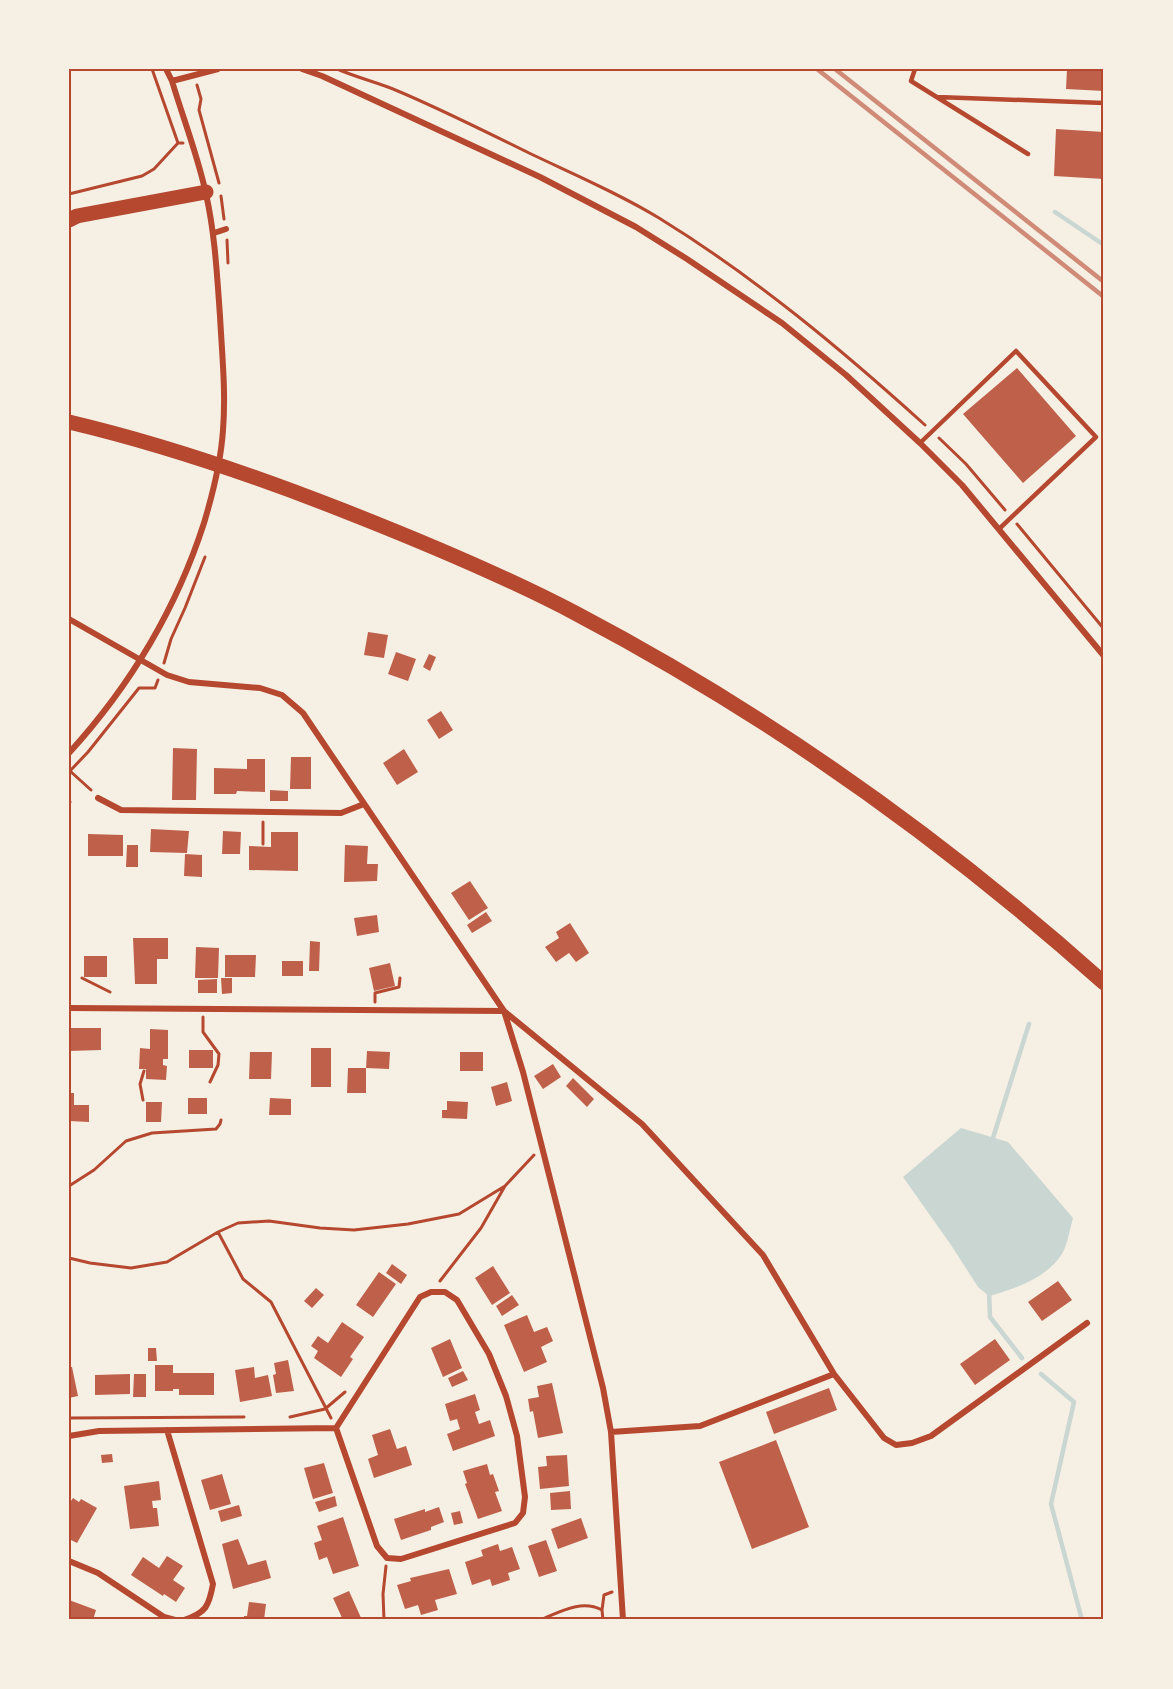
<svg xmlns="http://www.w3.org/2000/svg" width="1173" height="1689" viewBox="0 0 1173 1689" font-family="Manrope,sans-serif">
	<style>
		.water { fill: #c9d6d2 }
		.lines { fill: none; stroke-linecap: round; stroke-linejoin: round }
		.stream { stroke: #c9d6d2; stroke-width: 4.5 }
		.building { fill: #bf614a }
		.path { stroke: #b5482f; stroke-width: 3 }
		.service { stroke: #b5482f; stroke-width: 4.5 }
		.minor { stroke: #b5482f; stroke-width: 6 }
		.trunk { stroke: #b5482f; stroke-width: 15 }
		.rail { stroke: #cf8b77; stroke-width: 4.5 }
		.neatline { fill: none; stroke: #b5482f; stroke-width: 2 }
	</style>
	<rect width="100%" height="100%" fill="#f6efe4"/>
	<path class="water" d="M961,1128L1008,1142L1073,1218C1070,1229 1068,1241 1064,1250C1051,1276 1016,1289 989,1296L978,1287L951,1245L903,1177Z"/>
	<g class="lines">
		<path class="stream" d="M1055,212L1104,245
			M992,1141L1029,1024
			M989,1291L990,1317L1022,1358
			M1041,1374L1074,1402L1051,1504L1082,1620"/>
	</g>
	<path class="building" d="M1067,69H1104V91L1066,89Z
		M1056,129L1104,132V179L1054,176Z
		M1017,368L1076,436L1023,483L963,414Z
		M368,632L388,635L384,658L364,655Z
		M396,652L416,659L408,681L388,674Z
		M429,654L436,657L430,671L423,667Z
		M441,711L453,730L439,739L427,720Z
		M173,748L197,749L196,800H172Z
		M404,749L418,772L397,785L383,763Z
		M291,757H311V789H290Z
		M247,759H265V792L237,791L236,794H214V768L247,769Z
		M270,790L288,791V801H270Z
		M151,829L189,831L187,853L150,852Z
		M223,831L241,832L240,854H222Z
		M271,832H298V871L249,870V846L271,847Z
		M88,834L123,835V856H88Z
		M127,845H138V867H126Z
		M345,845L368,846L367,864H378L377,881L344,882Z
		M185,854L202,855V877L184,876Z
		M470,881L488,908L469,920L451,893Z
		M486,912L492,921L472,933L467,925Z
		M377,915L379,932L357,936L354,918Z
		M570,923L589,953L576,962L569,953L556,962L545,947L559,938L556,932Z
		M133,938H168V959H157V984H135Z
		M310,941L320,942L319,971H309Z
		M196,947L219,948L218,978H195Z
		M225,955H256L255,977H225Z
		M84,956H107V977H84Z
		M282,961H303V976H282Z
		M390,963L395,986L374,991L369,968Z
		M221,978H232V993L222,994Z
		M217,979V993H198V980Z
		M69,1028H101V1050L69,1051Z
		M150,1029L168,1030V1059H163V1065L167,1066L166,1080L146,1079V1069H139L140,1048L150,1049Z
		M311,1048H331V1087H311Z
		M189,1050H213V1068H189Z
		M367,1051L390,1052L389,1069L366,1068Z
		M250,1052H272L271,1079H249Z
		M460,1052H483V1071H460Z
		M553,1064L561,1077L543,1089L534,1076Z
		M348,1068H366V1093H347Z
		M573,1078L594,1099L587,1107L566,1086Z
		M507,1082L512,1101L496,1106L491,1087Z
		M69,1093H74V1105H89V1122L69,1121Z
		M188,1098H207V1114H188Z
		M270,1098L291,1099V1115H269Z
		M447,1101L468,1102L467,1119L442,1118V1110H447Z
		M146,1102H162L161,1122H146Z
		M392,1264L407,1275L401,1284L386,1273Z
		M493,1266L510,1293L492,1305L475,1278Z
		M379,1272L396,1284L373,1317L356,1305Z
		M1058,1281L1072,1300L1042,1321L1028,1302Z
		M316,1288L324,1295L312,1308L304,1301Z
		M512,1295L519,1305L502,1316L496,1306Z
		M527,1315L534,1332L547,1327L553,1341L541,1347L547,1362L524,1372L504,1325Z
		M342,1322L364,1337L350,1357L353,1359L341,1377L314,1358L318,1351L311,1346L318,1336L328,1343Z
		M450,1339L462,1368L443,1377L431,1348Z
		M995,1339L1010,1360L975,1385L960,1364Z
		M148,1348H156L157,1361H148Z
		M288,1360L294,1391L276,1393L273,1375L276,1374L274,1363Z
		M155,1365H173V1373H214V1395H179V1389H173V1391H155Z
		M69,1367H72L78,1396L69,1398Z
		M254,1367L255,1378L268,1375L272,1396L240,1402L235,1370Z
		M463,1371L468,1380L452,1387L448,1378Z
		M130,1374V1394L95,1395V1375Z
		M134,1374H146V1397H133Z
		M552,1383L563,1433L538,1438L533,1411L530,1412L528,1399L539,1397L537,1386Z
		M829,1388L837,1410L774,1434L766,1412Z
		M475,1394L480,1410L475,1412L479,1424L490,1420L495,1436L453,1451L447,1434L460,1429L457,1419L450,1421L445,1404Z
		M390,1429L397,1449L406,1446L412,1465L374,1478L368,1459L378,1455L372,1435Z
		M776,1440L809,1527L752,1549L719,1462Z
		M112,1454L113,1462L102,1463L101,1455Z
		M567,1455L569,1486L540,1489L538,1467L547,1466L546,1456Z
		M324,1463L333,1493L313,1499L304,1468Z
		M487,1464L490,1475L493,1474L499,1491L495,1492L502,1511L478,1519L465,1484L467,1483L463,1471Z
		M222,1474L231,1504L210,1510L201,1480Z
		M159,1481L161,1500L152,1501L153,1508H157L159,1526L130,1529L124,1486Z
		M570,1491L571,1509L551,1510L550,1493Z
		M335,1496L337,1506L319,1512L315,1502Z
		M73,1498L79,1502L81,1499L97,1508L77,1543L69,1539V1504Z
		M239,1505L242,1516L221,1522L218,1511Z
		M439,1507L444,1522L431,1527V1530L401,1540L394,1519L425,1509V1512Z
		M460,1511L463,1523L454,1525L451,1513Z
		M343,1517L359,1566L333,1574L327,1557L319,1560L314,1543L322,1540L317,1526Z
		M581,1518L588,1538L558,1549L551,1529Z
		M238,1539L248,1565L266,1560L271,1578L233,1589L222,1544Z
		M546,1540L557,1571L539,1577L528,1546Z
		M498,1544L500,1551L512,1547L520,1569L508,1573L510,1580L492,1586L490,1579L472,1585L465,1562L483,1556L481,1550Z
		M167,1556L183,1566L173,1580L185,1588L176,1602L164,1594L163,1596L131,1575L143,1557L159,1568Z
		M449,1569L457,1594L435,1600L438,1610L421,1615L418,1605L405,1609L397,1585L411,1581L410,1578Z
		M349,1591L362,1620H343L333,1598Z
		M69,1600L96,1610L93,1620H69Z
		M249,1602L266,1604L264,1620H244V1616H247Z"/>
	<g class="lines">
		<path class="path" d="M152,69L178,143
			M337,69C356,77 375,82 393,89C439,108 484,131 529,153C573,174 618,193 659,218C755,277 842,350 925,425
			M197,85L201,99L199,110L219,183
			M69,194L142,176L154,169L178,143H183
			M221,196L224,219
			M227,240L228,263
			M939,438L966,464L1005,510
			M1017,524L1104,629
			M164,663L171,639L185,608L205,557
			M70,771L91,790
			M69,772L88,752L139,688H155L158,680
			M69,804L70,802
			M263,844V822
			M82,978L110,992
			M375,1002V993L399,987L400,978
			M203,1017V1032L219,1054L218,1065L210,1082
			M143,1100L140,1084L144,1071
			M69,1186L94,1170L126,1141L152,1133L216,1129L220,1124L221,1120
			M218,1232L243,1279L271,1302L331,1418
			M69,1258L90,1263L131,1268L167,1262L218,1232L238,1223L269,1221L320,1228L354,1230L408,1224L459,1214L505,1186
			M440,1281L481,1228L505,1186L534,1155
			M290,1417L325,1409L345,1392
			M69,1418L244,1417
			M384,1620L383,1594L386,1566
			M540,1620C560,1612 581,1599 602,1610
			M603,1620L602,1610L604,1595L612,1592"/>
		<path class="service" d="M915,69L911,81L1028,154
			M937,97L1104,103
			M920,443L1016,351L1096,437L999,529"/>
		<path class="minor" d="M302,69L322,76L540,177L636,227L687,259L782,323L846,375L920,443L962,485L1104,656
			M172,81L218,69
			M214,233L226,229
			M69,619L167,675L189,682L260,688L282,695L303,713L504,1011L523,1072L603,1388L611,1432L623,1620
			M69,753C130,686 176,610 204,523C213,493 221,461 223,430C226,392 222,354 220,316C217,275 215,234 206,194C198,156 183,118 172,81L166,69
			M98,798L121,810L341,813L364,804
			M69,1008L504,1011L642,1124L763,1255L834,1374L884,1438L896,1445L912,1443L931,1436L1087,1323
			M431,1292H445L457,1300L489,1354L506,1396L517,1436L525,1497L523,1513L515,1523L401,1559L387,1558L377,1546L336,1428L420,1297Z
			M167,1430L213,1584C209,1606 206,1613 184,1620
			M611,1432L700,1426L834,1374
			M69,1436L99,1431L336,1428
			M69,1561L98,1573L164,1617L175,1620"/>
		<path class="trunk" d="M69,220L77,216L206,192
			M69,422C162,444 253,475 342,510C421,541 501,574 577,614C767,714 944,840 1104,983"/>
		<path class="rail" d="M817,69L1104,297
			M835,69L1104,282"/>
	</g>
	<rect width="1173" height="1689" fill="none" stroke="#f6efe4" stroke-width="141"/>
	<rect x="70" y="70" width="1032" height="1548" class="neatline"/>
</svg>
